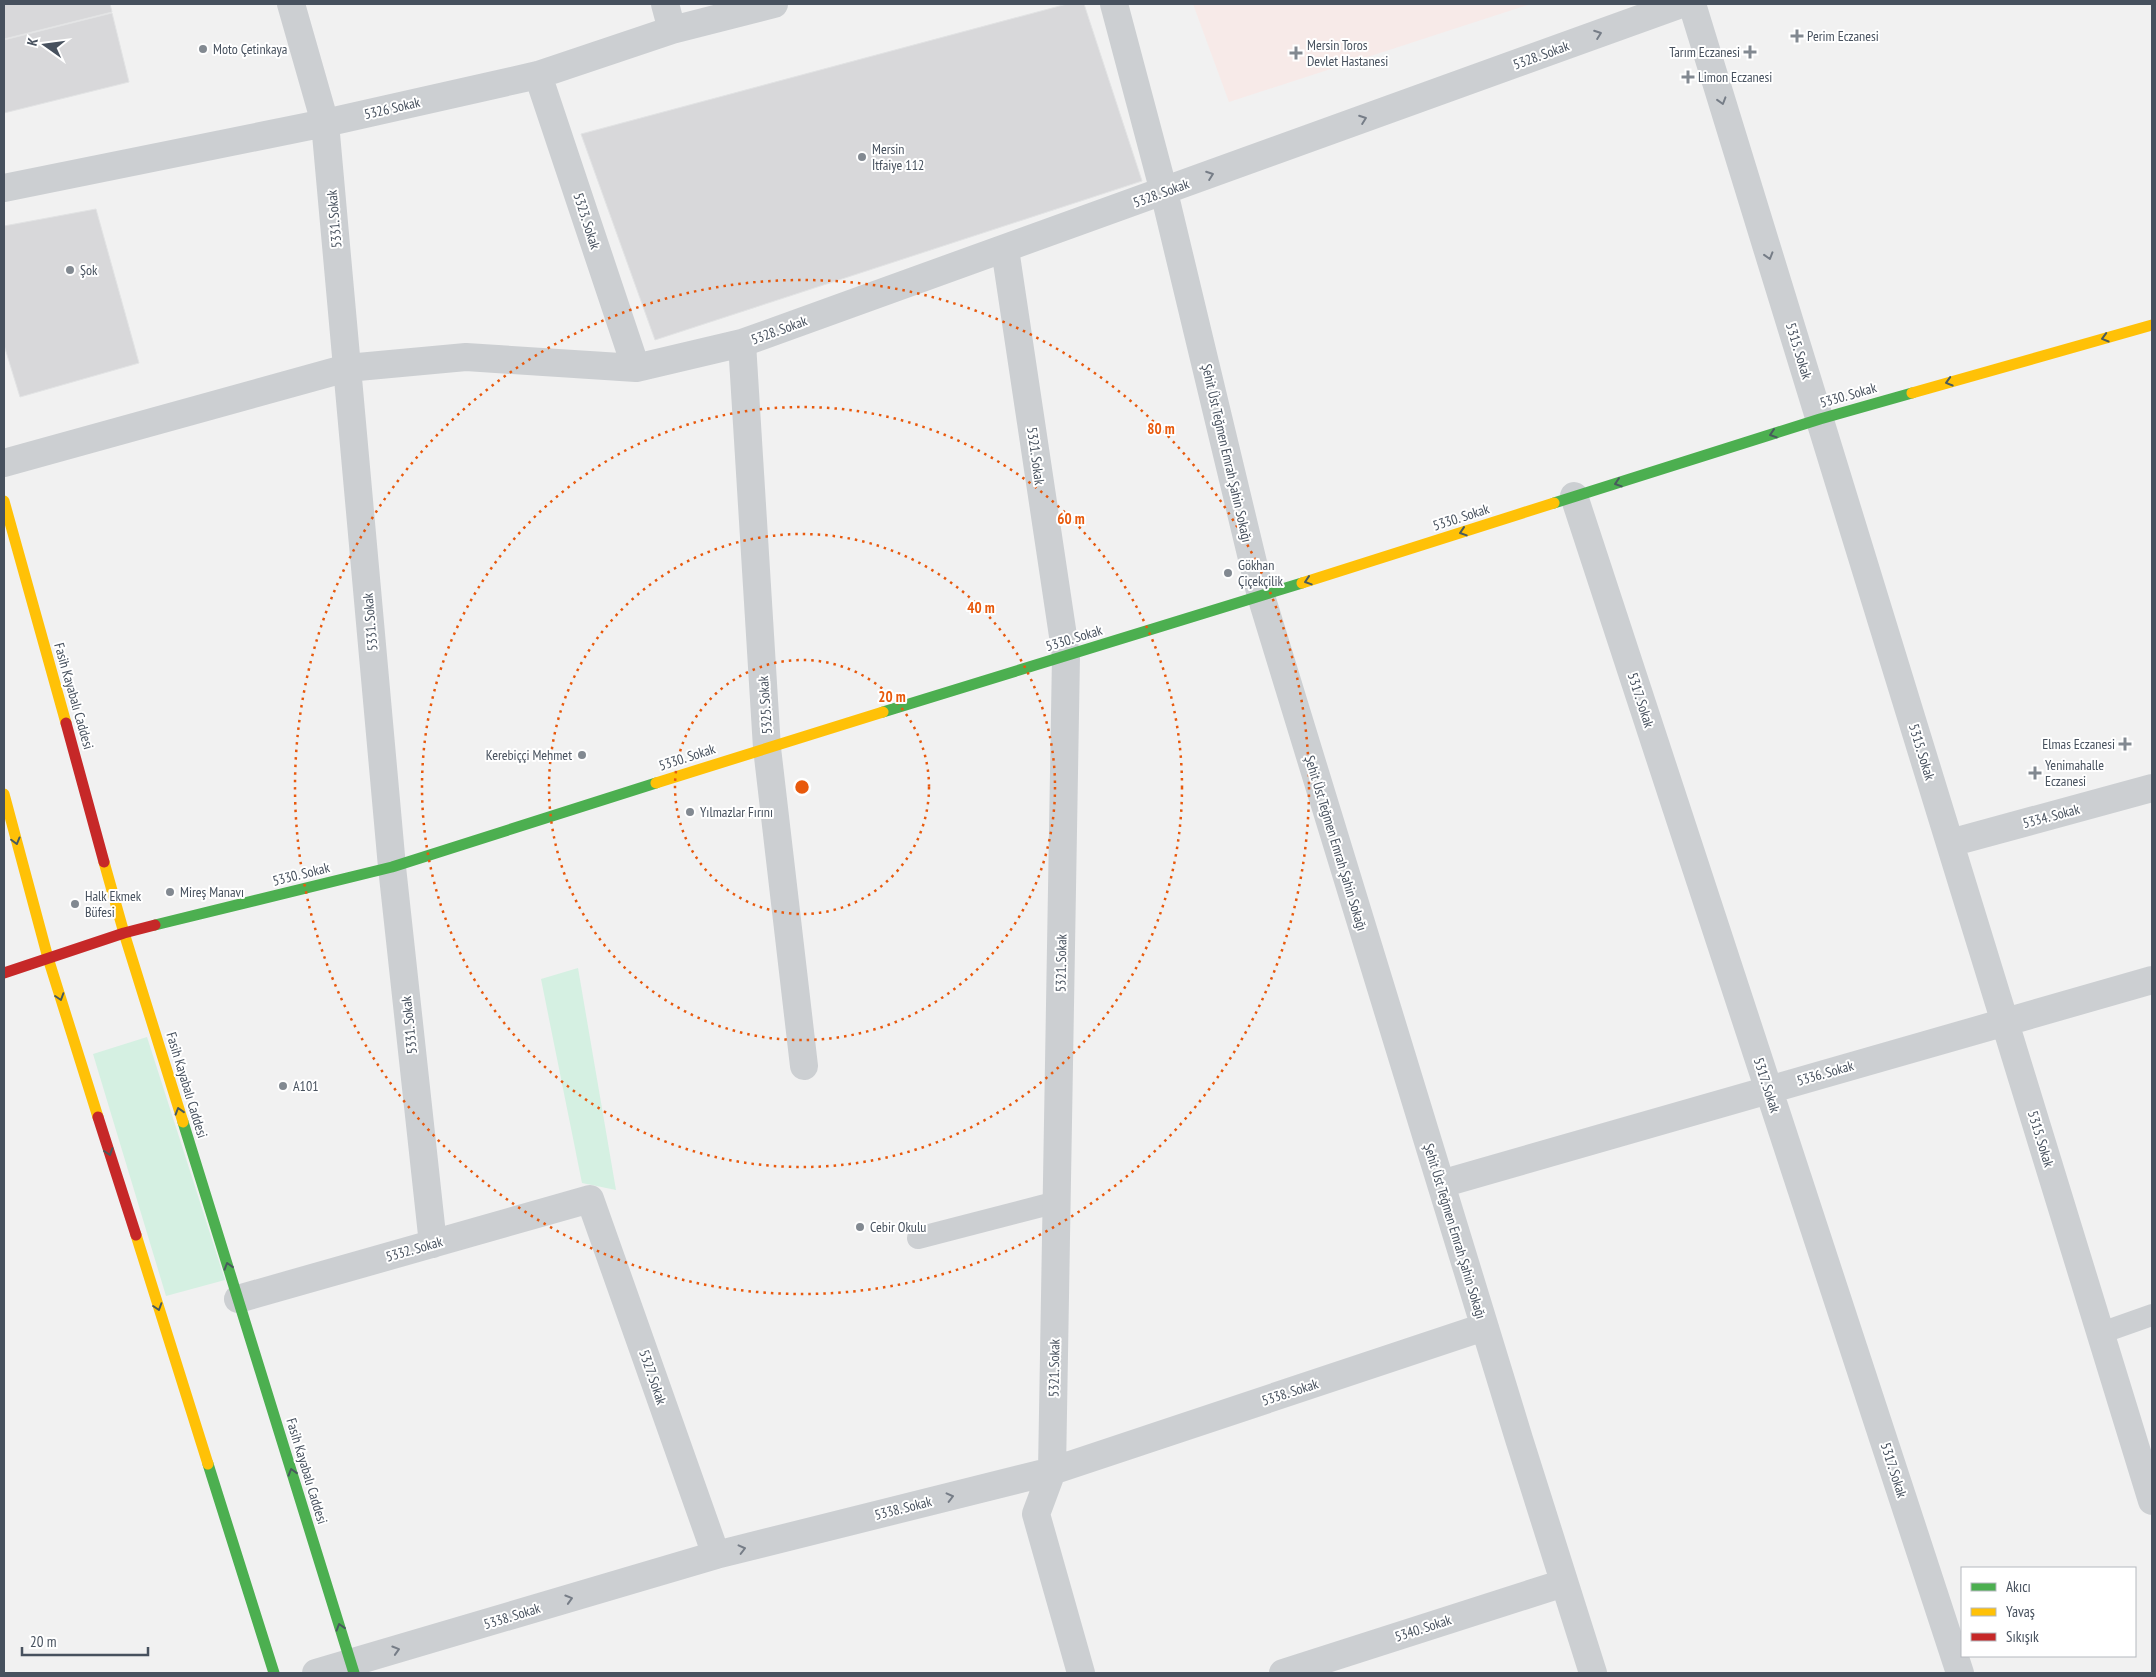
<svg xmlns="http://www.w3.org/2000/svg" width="2156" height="1677" viewBox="0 0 2156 1677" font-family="'PT Sans Narrow',sans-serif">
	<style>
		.medical { fill: #f7eae8 }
		.green { fill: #d5f0e2 }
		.building { fill: #d8d8da; stroke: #e2e3e4 }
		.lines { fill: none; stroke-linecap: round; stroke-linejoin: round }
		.lane { stroke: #cccfd2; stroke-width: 22 }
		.street { stroke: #cccfd2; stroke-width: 28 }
		.fast { stroke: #4caf50; stroke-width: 11 }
		.slow { stroke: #ffc107; stroke-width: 11 }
		.jam { stroke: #c62828; stroke-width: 11 }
		.oneway { stroke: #767d87 }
		.oneway2 { stroke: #485a5d }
		.ring { fill: none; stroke: #e8590c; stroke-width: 2.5; stroke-dasharray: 2.5 5 }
		.poi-dot { fill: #828991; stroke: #fff; stroke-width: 2 }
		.labels { text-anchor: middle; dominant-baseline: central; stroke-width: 4; stroke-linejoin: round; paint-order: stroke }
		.poi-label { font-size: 14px; fill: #47515e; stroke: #fff; text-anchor: start }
		.street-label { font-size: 14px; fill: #47515e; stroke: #fff }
		.centre { fill: #e8590c; stroke: #fff; stroke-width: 2.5 }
		.ring-label { font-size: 15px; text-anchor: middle; font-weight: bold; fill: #e8590c; stroke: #fff; stroke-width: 4; stroke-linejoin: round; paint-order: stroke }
	</style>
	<rect width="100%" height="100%" fill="#f1f1f1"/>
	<path class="medical" d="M1193,4H1531L1229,102Z"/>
	<path class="green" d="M578,968L616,1190L582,1183L541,979Z
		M147,1037L225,1280L166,1296L93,1054Z"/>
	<path class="building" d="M4,4H110L112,12L4,39Z
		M1067,4H1084L1142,181L655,340L581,134Z
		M112,13L129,82L4,113V40Z
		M96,209L139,363L20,397L4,345V226Z"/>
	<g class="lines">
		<path class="lane" d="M918,1238L1057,1202
			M2101,1333L2152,1315"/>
		<path class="street" d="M291,4L325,123L392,867L433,1244
			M665,4L672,30
			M1114,4L1164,192L1261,596L1519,1439L1593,1673
			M1692,4L2152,1501
			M538,75L636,368
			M4,188L325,123L538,75L672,30L774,4
			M1005,249L1066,656L1052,1471L1036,1514L1081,1673
			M742,343L767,748L804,1066
			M4,463L347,368L466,357L636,368L742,343L1681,4
			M1574,496L1960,1673
			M1950,843L2152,788
			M1441,1184L2152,980
			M238,1299L590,1199L716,1555
			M316,1673L716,1555L1052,1471L1484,1327
			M1283,1673L1564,1583"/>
		<path class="fast" d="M1554,503L1820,419L1912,393
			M883,712L1302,583
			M155,925L392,867L656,783
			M183,1122L354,1673
			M208,1464L274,1673"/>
		<path class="slow" d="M1912,393L2152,325
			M4,501L66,723
			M1302,583L1554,503
			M656,783L883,712
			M4,794L48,958L98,1117
			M104,862L124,933L183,1122
			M136,1235L208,1464"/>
		<path class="jam" d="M66,723L104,862
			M4,973L124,933L155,925
			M98,1117L136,1235"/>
	</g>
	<defs><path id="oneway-chevron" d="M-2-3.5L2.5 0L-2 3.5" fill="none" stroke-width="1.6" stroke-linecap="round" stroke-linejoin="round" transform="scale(1.25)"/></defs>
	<g class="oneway">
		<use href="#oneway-chevron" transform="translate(1598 34) rotate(-20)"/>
		<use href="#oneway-chevron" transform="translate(1722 101) rotate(73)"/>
		<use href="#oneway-chevron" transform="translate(1363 119) rotate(-20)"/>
		<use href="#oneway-chevron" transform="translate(1210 175) rotate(-20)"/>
		<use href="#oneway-chevron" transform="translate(1769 256) rotate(73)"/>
		<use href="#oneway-chevron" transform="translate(950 1497) rotate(-14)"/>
		<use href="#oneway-chevron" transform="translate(742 1549) rotate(-14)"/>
		<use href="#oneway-chevron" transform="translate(569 1599) rotate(-17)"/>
		<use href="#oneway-chevron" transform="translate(396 1650) rotate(-17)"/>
	</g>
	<g class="oneway2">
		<use href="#oneway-chevron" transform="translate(2105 338) rotate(164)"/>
		<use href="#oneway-chevron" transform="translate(1949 382) rotate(164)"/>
		<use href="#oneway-chevron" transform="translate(1773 434) rotate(162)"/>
		<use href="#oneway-chevron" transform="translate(1618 483) rotate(162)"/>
		<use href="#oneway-chevron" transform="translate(1463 532) rotate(162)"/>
		<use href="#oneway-chevron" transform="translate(1308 581) rotate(162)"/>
		<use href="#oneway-chevron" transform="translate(16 841) rotate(75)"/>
		<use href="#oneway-chevron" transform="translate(60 997) rotate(72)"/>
		<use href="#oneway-chevron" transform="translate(179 1111) rotate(-107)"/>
		<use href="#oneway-chevron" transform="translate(109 1152) rotate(72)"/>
		<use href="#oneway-chevron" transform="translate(228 1266) rotate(-107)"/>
		<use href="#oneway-chevron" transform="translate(158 1307) rotate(72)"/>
		<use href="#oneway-chevron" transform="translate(292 1472) rotate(-107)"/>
		<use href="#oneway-chevron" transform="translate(340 1627) rotate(-107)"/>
	</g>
	<g class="ring">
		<circle cx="802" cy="787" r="127"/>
		<circle cx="802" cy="787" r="253"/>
		<circle cx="802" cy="787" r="380"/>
		<circle cx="802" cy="787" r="507"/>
	</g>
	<g class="poi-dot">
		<path d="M1794.5 28.5h5v5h5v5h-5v5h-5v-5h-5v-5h5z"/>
		<circle cx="203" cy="49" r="5"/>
		<path d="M1747.5 44.5h5v5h5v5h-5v5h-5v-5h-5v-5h5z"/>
		<path d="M1293.5 45.5h5v5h5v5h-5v5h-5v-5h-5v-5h5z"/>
		<path d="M1685.5 69.5h5v5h5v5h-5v5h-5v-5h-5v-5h5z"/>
		<circle cx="862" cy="157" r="5"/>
		<circle cx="70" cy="270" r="5"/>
		<circle cx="1228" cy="573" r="5"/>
		<path d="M2122.5 736.5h5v5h5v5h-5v5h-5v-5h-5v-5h5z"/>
		<circle cx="582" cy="755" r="5"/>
		<path d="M2032.5 765.5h5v5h5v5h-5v5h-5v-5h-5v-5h5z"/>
		<circle cx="690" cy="812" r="5"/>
		<circle cx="170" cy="892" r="5"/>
		<circle cx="75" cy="904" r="5"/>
		<circle cx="283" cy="1086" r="5"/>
		<circle cx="860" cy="1227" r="5"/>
	</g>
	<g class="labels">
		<g class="poi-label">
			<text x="1807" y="36">Perim Eczanesi</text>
			<text x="1307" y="45">Mersin Toros<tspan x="1307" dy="16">Devlet Hastanesi</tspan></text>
			<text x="213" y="49">Moto Çetinkaya</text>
			<text x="1740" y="52" text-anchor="end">Tarım Eczanesi</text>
			<text x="1698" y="77">Limon Eczanesi</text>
			<text x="872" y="149">Mersin<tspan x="872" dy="16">İtfaiye 112</tspan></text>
			<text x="80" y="270">Şok</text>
			<text x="1238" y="565">Gökhan<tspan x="1238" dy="16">Çiçekçilik</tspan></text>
			<text x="2115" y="744" text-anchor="end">Elmas Eczanesi</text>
			<text x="572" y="755" text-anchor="end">Kerebiççi Mehmet</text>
			<text x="2045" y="765">Yenimahalle<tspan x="2045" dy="16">Eczanesi</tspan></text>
			<text x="700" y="812">Yılmazlar Fırını</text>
			<text x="180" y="892">Mireş Manavı</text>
			<text x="85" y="896">Halk Ekmek<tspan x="85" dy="16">Büfesi</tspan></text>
			<text x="293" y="1086">A101</text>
			<text x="870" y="1227">Cebir Okulu</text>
		</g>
		<g class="street-label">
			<text transform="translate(1541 55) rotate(-20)">5328. Sokak</text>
			<text transform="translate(392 108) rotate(-13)">5326 Sokak</text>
			<text transform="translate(1161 193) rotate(-20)">5328. Sokak</text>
			<text transform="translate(334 219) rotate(-95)">5331. Sokak</text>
			<text transform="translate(587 221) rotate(72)">5323. Sokak</text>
			<text transform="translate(779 330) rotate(-20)">5328. Sokak</text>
			<text transform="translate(1799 351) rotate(73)">5315. Sokak</text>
			<text transform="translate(1848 395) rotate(-16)">5330. Sokak</text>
			<text transform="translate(1227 453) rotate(77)">Şehit Üst Teğmen Emrah Şahin Sokağı</text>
			<text transform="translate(1036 456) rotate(82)">5321. Sokak</text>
			<text transform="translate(1461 517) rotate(-18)">5330. Sokak</text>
			<text transform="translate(370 622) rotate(-95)">5331. Sokak</text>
			<text transform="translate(1074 638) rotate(-17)">5330. Sokak</text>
			<text transform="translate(74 696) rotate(74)">Fasih Kayabalı Caddesi</text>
			<text transform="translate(1641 700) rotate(72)">5317. Sokak</text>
			<text transform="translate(765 705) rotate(-94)">5325. Sokak</text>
			<text transform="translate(1922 752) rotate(73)">5315. Sokak</text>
			<text transform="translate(687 757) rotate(-18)">5330. Sokak</text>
			<text transform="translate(2051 816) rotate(-15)">5334. Sokak</text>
			<text transform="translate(1336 843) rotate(73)">Şehit Üst Teğmen Emrah Şahin Sokağı</text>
			<text transform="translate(301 874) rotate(-14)">5330. Sokak</text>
			<text transform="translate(1061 963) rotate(-89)">5321. Sokak</text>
			<text transform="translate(409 1025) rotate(-96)">5331. Sokak</text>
			<text transform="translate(1825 1073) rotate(-16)">5336. Sokak</text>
			<text transform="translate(187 1085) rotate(73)">Fasih Kayabalı Caddesi</text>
			<text transform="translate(1767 1085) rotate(72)">5317. Sokak</text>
			<text transform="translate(2041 1139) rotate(73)">5315. Sokak</text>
			<text transform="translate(1455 1231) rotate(73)">Şehit Üst Teğmen Emrah Şahin Sokağı</text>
			<text transform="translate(414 1249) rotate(-16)">5332. Sokak</text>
			<text transform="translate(1054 1368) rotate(-89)">5321. Sokak</text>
			<text transform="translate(653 1377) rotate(71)">5327. Sokak</text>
			<text transform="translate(1290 1392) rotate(-18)">5338. Sokak</text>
			<text transform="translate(1894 1470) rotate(72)">5317. Sokak</text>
			<text transform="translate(307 1471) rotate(73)">Fasih Kayabalı Caddesi</text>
			<text transform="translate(903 1508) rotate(-14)">5338. Sokak</text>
			<text transform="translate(512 1616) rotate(-17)">5338. Sokak</text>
			<text transform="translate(1423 1628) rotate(-18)">5340. Sokak</text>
		</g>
	</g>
	<circle cx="802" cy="787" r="8" class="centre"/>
	<g class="ring-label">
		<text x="1161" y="434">80 m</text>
		<text x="1071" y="524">60 m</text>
		<text x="981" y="613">40 m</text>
		<text x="892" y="702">20 m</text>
	</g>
	<rect width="2156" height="1677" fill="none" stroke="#47515e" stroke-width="10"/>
	<rect x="1961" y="1567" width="175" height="90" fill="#ffffff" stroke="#b5b9bf"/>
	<rect x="1971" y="1583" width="25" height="8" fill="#4caf50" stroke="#b5b9bf"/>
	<text x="2006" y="1592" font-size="15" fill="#47515e">Akıcı</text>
	<rect x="1971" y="1608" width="25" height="8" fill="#ffc107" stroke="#b5b9bf"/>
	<text x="2006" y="1617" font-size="15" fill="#47515e">Yavaş</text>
	<rect x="1971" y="1633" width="25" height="8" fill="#c62828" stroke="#b5b9bf"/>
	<text x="2006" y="1642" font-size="15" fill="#47515e">Sıkışık</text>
	<g transform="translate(45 45) rotate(284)" stroke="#ffffff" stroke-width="4" paint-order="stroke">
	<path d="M0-4L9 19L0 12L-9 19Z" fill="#47515e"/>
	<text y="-8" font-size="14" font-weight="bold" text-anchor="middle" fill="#47515e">K</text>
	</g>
	<path d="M22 1647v8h126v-8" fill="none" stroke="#47515e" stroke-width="2.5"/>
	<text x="30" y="1647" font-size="15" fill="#47515e" stroke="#ffffff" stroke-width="4" paint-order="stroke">20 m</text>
</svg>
